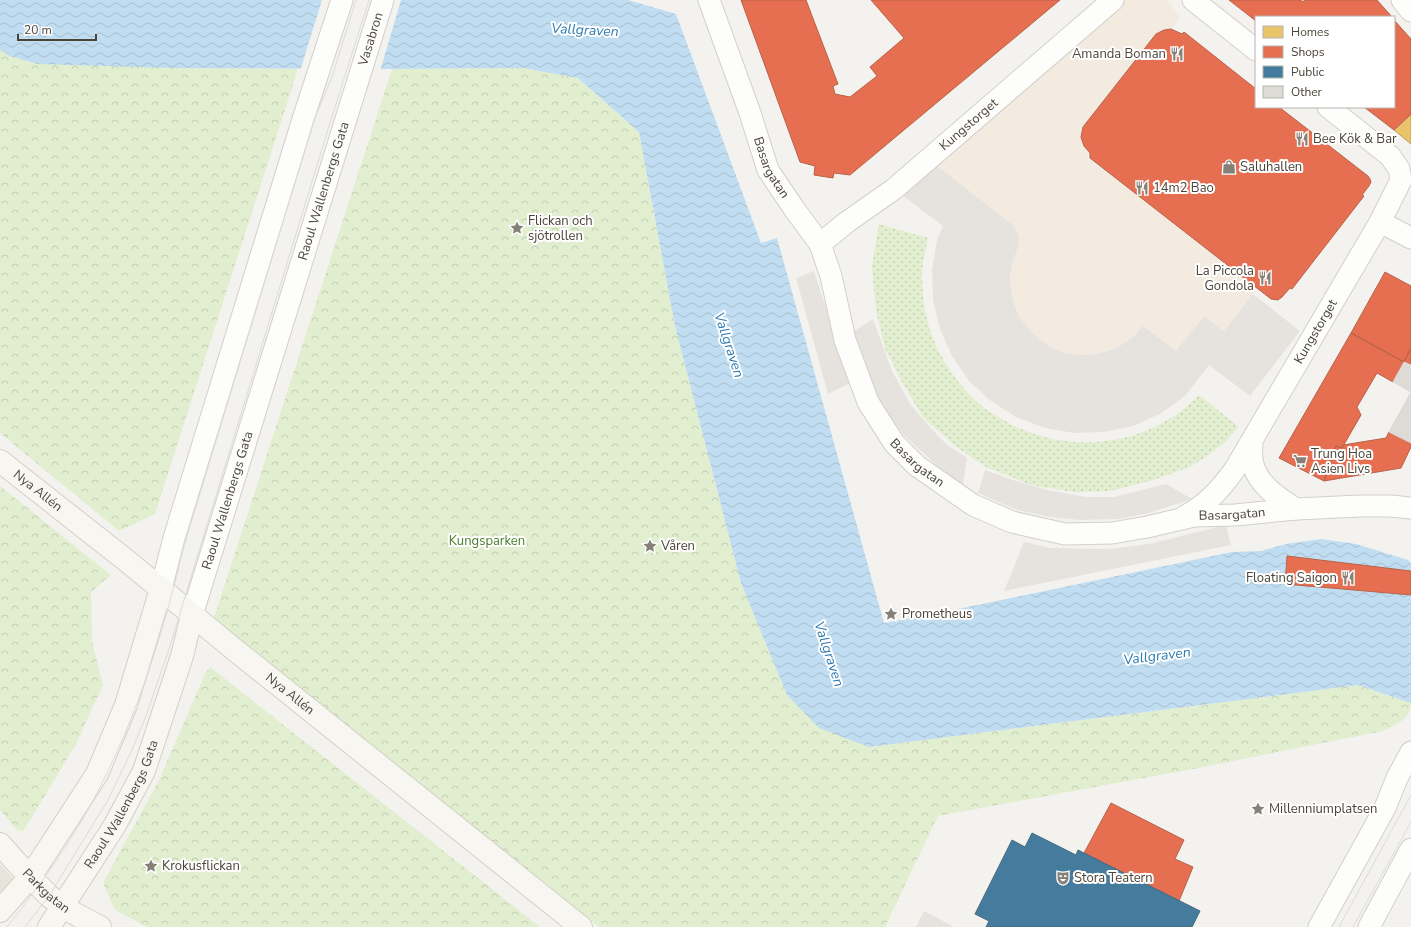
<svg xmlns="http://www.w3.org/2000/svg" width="1411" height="927" viewBox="0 0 1411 927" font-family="'Nunito Sans',sans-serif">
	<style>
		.residential { fill: #e7e4dc }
		.commercial { fill: #f3ebdf }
		.park { fill: url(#park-crowns) }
		.garden { fill: url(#garden-dots) }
		.parking { fill: #e6e3df }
		.water { fill: url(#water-waves) }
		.pier { fill: #f4f2ee }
		.homes { fill: #e9c46a; stroke: #ba9e5b }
		.shops { fill: #e76f51; stroke: #b8624a }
		.public { fill: #457b9d; stroke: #476a7f }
		.building { fill: #dedbd6; stroke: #dcd9d4 }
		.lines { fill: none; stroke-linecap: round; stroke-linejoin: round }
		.street-casing { stroke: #d2d0cb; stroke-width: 23 }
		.secondary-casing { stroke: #d3cfc5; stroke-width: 24 }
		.street { stroke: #fdfdfc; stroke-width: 21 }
		.secondary { stroke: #f7f6f1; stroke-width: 22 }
		.tram { stroke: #dbdbda; stroke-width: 1 }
		.labels { text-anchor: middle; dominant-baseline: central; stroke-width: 4; stroke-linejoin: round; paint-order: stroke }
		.street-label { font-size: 13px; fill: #4b4439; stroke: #fff }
		.poi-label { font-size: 13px; fill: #4b4439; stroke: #fff; text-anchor: start }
		.park-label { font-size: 13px; fill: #4a7f2a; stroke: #fff }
		.water-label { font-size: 14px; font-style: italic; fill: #2e7ab2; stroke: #fff }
	</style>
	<defs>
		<pattern id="park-crowns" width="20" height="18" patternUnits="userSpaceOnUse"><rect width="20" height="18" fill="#e1eecf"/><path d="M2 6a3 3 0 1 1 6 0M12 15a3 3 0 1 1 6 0" fill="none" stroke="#c3cdb2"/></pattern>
		<pattern id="garden-dots" width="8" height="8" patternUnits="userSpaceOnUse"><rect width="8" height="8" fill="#e1eecf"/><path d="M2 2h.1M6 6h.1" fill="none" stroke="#c3cdb2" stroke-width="1.8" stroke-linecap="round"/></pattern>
		<pattern id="water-waves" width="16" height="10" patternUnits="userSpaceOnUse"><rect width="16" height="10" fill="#c0ddf1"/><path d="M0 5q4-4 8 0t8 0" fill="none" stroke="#a6bfcf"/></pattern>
	</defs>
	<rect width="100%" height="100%" fill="#f4f2ee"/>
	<path class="residential" d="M0,864L15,880L0,896Z"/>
	<path class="commercial" d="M1113,0H1168L1180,18L1171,29L1164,30L1156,34L1083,127L1081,137L1084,146L1090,153V158L1258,289L1224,331L1204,316L1176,352L1143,326L1133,337L1121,345L1108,351L1094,354L1079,355L1065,353L1051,347L1039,339L1029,329L1020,318L1014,304L1011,290L1010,276L1013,261L1018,247L928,159Z"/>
	<path class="park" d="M0,50L10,56L170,68L298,69L155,514L119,531L0,433Z
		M523,68L578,78L639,132L675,326L741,583L787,695L869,747L1358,685L1411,703C1411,719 1396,725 1383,731L1198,768L938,816L885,927H599L211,627L392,69Z
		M0,486L111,575L91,592L92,641L103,685L76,744L24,830L18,831L0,810Z
		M210,667L540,927H147L115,910L103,883L159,780L205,674Z"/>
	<path class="garden" d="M879,224L928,238C926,248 923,260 922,271C922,291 924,314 931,333C942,363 960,388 984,408C989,412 995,415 1000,418C1062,457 1148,449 1199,395L1239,427L1225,442L1213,452L1190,467L1153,480L1110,491L1074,492L1031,485L986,467L955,446L923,417L902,382L885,348L876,311L872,266Z"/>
	<path class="parking" d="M928,159L1013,225L1019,236L1018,247L1013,261L1010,276L1011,290L1014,304L1020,318L1029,329L1039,339L1051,347L1065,353L1079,355L1094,354L1108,351L1121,345L1133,337L1143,326L1176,351L1204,316L1224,331L1253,294L1300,331L1250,396L1209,365L1185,396L1160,414L1133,426L1104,432L1074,433L1045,428L1016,417L991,401L969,381L952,356L940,329L933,300L932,270L937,240L943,226L894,189Z
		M814,271L850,383L828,394L796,278Z
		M873,319L892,371L910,404L928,425L946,444L967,458L963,484L946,474L904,435L888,414L871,387L851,333Z
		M985,470L1019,482L1047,490L1086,497H1114L1166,484L1192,499L1149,513L1119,519L1080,520L1050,517L1017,510L978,493Z
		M1226,525L1231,545L1004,591L1024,542L1051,548L1108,549L1149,544Z
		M924,911L954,927H916Z"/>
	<path class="water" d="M0,0H628L676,14L761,243L777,238L884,623L963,608L1232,552L1261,551L1286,544L1321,539L1356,544L1408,560L1411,563V703L1358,685L869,747L819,728L787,695L741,583L675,326L639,132L578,78L523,68L392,69L170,68L38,64L10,56L0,50Z"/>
	<path class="pier" d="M322,0H401L380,71H300Z"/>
	<path class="homes" d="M1411,114V144L1394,130Z"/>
	<path class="shops" d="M741,0H806L838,84L833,86L835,94L850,97L877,76L870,67L904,38L871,0H1060L850,175L834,173L833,178L814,175L815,166L800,162Z
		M1229,0H1301L1302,2L1305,0H1377L1392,17H1256V21Z
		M1394,20L1411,39V114L1394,130L1364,107H1394Z
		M1171,29L1182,34L1184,32L1256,89V107H1279L1368,176L1370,179L1371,182L1369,186L1362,195L1364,196L1292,289L1290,288L1282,297L1278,300L1271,299L1090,158V153L1084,146L1081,137L1083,127L1156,34L1164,30Z
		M1385,272L1411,286V348L1404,362L1351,333Z
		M1351,333L1404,362L1393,382L1377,373L1357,407L1361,415L1342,448L1336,446L1324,481L1279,458Z
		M1411,348V365L1404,362Z
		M1389,432L1411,443V447L1401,468L1324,481L1336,446L1342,448L1343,445L1386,438Z
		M1287,556L1411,571V595L1285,584Z
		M1111,803L1184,840L1175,859L1193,867L1179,901L1084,853Z"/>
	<path class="public" d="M1032,833L1076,855L1078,850L1200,911L1192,927H986L989,921L975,914L1012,840L1025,847Z"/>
	<path class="building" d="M1404,362L1411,365V443L1389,432L1411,392L1393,382Z"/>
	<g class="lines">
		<g class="street-casing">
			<g id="street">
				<path id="s1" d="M709,0L750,113L768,170L795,210L820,244L831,276L845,340L868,402L894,443L917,466L973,505L1012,522L1065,534L1112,533L1147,527L1194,516L1235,515L1296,509L1360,506H1391L1411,508"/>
				<path d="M1193,0L1256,50"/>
				<path d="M1402,0L1411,11"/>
				<path d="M1380,222L1411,238"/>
				<path id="s2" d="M820,244L847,222L894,189L1113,0"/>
				<path d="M1252,441C1252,447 1251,453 1252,459C1255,483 1278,498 1296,509"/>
				<path id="s3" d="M1184,517C1207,504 1220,490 1235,469L1380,222L1401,180L1399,169L1390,156L1328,107"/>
				<path d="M161,589L174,538L304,116L342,0"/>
				<path id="s4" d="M192,615L383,0"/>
				<path d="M1319,927L1385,808L1397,778L1411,752"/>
				<path d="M1369,927L1411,849"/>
			</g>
		</g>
		<g class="secondary-casing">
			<g id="secondary">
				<path id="s5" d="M0,461L127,561L235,650L581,927"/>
				<path id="s6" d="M0,844L16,862L49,896L68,910L100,927"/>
				<path d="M0,911L30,877L97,774L126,705L161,589"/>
				<path id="s7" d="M49,927L115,825L144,771L182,656L192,615"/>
			</g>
		</g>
		<use href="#street" class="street"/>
		<use href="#secondary" class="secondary"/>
		<path class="tram" d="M7,927C41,884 73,840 98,791C138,714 164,630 184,546L314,120L332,77L356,0
			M25,927L49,896L108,800L131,752L146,716L170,646L329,126L369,0
			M1339,927L1411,795
			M1353,927L1411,822"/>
	</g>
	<defs>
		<g id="restaurant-bare" transform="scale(1.08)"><path d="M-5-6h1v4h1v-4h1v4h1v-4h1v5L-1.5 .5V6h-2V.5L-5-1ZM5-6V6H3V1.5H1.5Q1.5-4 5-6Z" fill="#868178" stroke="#fff" stroke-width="2.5" paint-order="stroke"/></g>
		<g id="shop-bare" transform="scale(1.08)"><path d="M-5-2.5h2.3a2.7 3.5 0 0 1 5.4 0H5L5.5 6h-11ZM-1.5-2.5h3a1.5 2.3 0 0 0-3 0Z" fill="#868178" stroke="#fff" stroke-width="2.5" paint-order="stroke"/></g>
		<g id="sight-bare" transform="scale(1.08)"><path d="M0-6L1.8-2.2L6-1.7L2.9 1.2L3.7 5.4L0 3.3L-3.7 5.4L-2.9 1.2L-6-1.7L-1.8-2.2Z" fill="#868178" stroke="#fff" stroke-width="2.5" paint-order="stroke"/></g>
		<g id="supermarket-bare" transform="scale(1.08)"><path d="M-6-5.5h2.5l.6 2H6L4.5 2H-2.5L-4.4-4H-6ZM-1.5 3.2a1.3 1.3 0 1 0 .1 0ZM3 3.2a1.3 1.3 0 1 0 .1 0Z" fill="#868178" stroke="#fff" stroke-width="2.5" paint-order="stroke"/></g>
		<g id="theatre-bare" transform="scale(1.08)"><path d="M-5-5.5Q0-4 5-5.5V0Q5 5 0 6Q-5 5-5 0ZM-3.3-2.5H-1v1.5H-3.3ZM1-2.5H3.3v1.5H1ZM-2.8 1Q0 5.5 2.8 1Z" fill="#868178" stroke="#fff" stroke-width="2.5" paint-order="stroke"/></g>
	</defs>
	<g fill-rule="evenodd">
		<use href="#restaurant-bare" x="1177" y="54"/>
		<use href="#restaurant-bare" x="1302" y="139"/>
		<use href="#shop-bare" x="1229" y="167"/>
		<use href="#restaurant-bare" x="1142" y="188"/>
		<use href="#sight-bare" x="517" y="228"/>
		<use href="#restaurant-bare" x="1265" y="278"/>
		<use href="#supermarket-bare" x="1300" y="461"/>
		<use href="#sight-bare" x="650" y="546"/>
		<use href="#restaurant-bare" x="1348" y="578"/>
		<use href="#sight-bare" x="891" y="614"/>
		<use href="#sight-bare" x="1258" y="809"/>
		<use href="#sight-bare" x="151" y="866"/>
		<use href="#theatre-bare" x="1063" y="878"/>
	</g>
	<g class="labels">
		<g class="street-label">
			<text stroke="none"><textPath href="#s4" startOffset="603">Vasabron</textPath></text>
			<text stroke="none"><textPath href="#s2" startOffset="191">Kungstorget</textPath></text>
			<text stroke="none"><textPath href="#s1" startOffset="179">Basargatan</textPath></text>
			<text stroke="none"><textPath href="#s4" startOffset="444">Raoul Wallenbergs Gata</textPath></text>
			<text stroke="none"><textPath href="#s3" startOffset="230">Kungstorget</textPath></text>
			<text stroke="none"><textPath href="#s1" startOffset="515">Basargatan</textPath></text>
			<text stroke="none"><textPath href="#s5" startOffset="48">Nya Allén</textPath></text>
			<text stroke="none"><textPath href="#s4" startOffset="120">Raoul Wallenbergs Gata</textPath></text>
			<text stroke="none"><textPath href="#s1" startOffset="851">Basargatan</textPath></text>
			<text stroke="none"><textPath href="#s5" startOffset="372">Nya Allén</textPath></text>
			<text stroke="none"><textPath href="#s7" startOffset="143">Raoul Wallenbergs Gata</textPath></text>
			<text stroke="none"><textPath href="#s6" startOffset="66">Parkgatan</textPath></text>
		</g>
		<g class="poi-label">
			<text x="1166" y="54" text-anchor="end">Amanda Boman</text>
			<text x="1313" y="139">Bee Kök &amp; Bar</text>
			<text x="1240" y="167">Saluhallen</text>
			<text x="1153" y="188">14m2 Bao</text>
			<text x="528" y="221">Flickan och<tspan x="528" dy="15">sjötrollen</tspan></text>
			<text x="1254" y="271" text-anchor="end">La Piccola<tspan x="1254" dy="15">Gondola</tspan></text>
			<text x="1311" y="454">Trung Hoa<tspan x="1311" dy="15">Asien Livs</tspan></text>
			<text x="661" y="546">Våren</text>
			<text x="1337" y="578" text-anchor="end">Floating Saigon</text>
			<text x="902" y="614">Prometheus</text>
			<text x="1269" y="809">Millenniumplatsen</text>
			<text x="162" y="866">Krokusflickan</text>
			<text x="1074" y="878">Stora Teatern</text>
		</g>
		<g class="park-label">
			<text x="487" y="541">Kungsparken</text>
		</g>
		<g class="water-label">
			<text transform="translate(585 30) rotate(3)">Vallgraven</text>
			<text transform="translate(729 345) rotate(72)">Vallgraven</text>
			<text transform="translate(829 654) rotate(72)">Vallgraven</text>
			<text transform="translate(1157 656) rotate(-7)">Vallgraven</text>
		</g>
	</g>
	<rect x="1255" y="16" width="140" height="92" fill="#ffffff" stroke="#b7b4b0"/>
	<rect x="1263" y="26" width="20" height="12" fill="#e9c46a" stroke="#b7b4b0"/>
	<text x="1291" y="36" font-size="12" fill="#4b4439">Homes</text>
	<rect x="1263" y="46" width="20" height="12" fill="#e76f51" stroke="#b7b4b0"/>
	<text x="1291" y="56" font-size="12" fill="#4b4439">Shops</text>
	<rect x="1263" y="66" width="20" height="12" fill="#457b9d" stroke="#b7b4b0"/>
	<text x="1291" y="76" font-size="12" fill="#4b4439">Public</text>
	<rect x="1263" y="86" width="20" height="12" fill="#dedbd6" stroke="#b7b4b0"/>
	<text x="1291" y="96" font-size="12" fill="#4b4439">Other</text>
	<path d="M18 34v6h78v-6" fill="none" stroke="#4b4439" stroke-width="2"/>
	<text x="24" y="34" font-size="12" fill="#4b4439" stroke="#ffffff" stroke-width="3" paint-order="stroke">20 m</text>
</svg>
